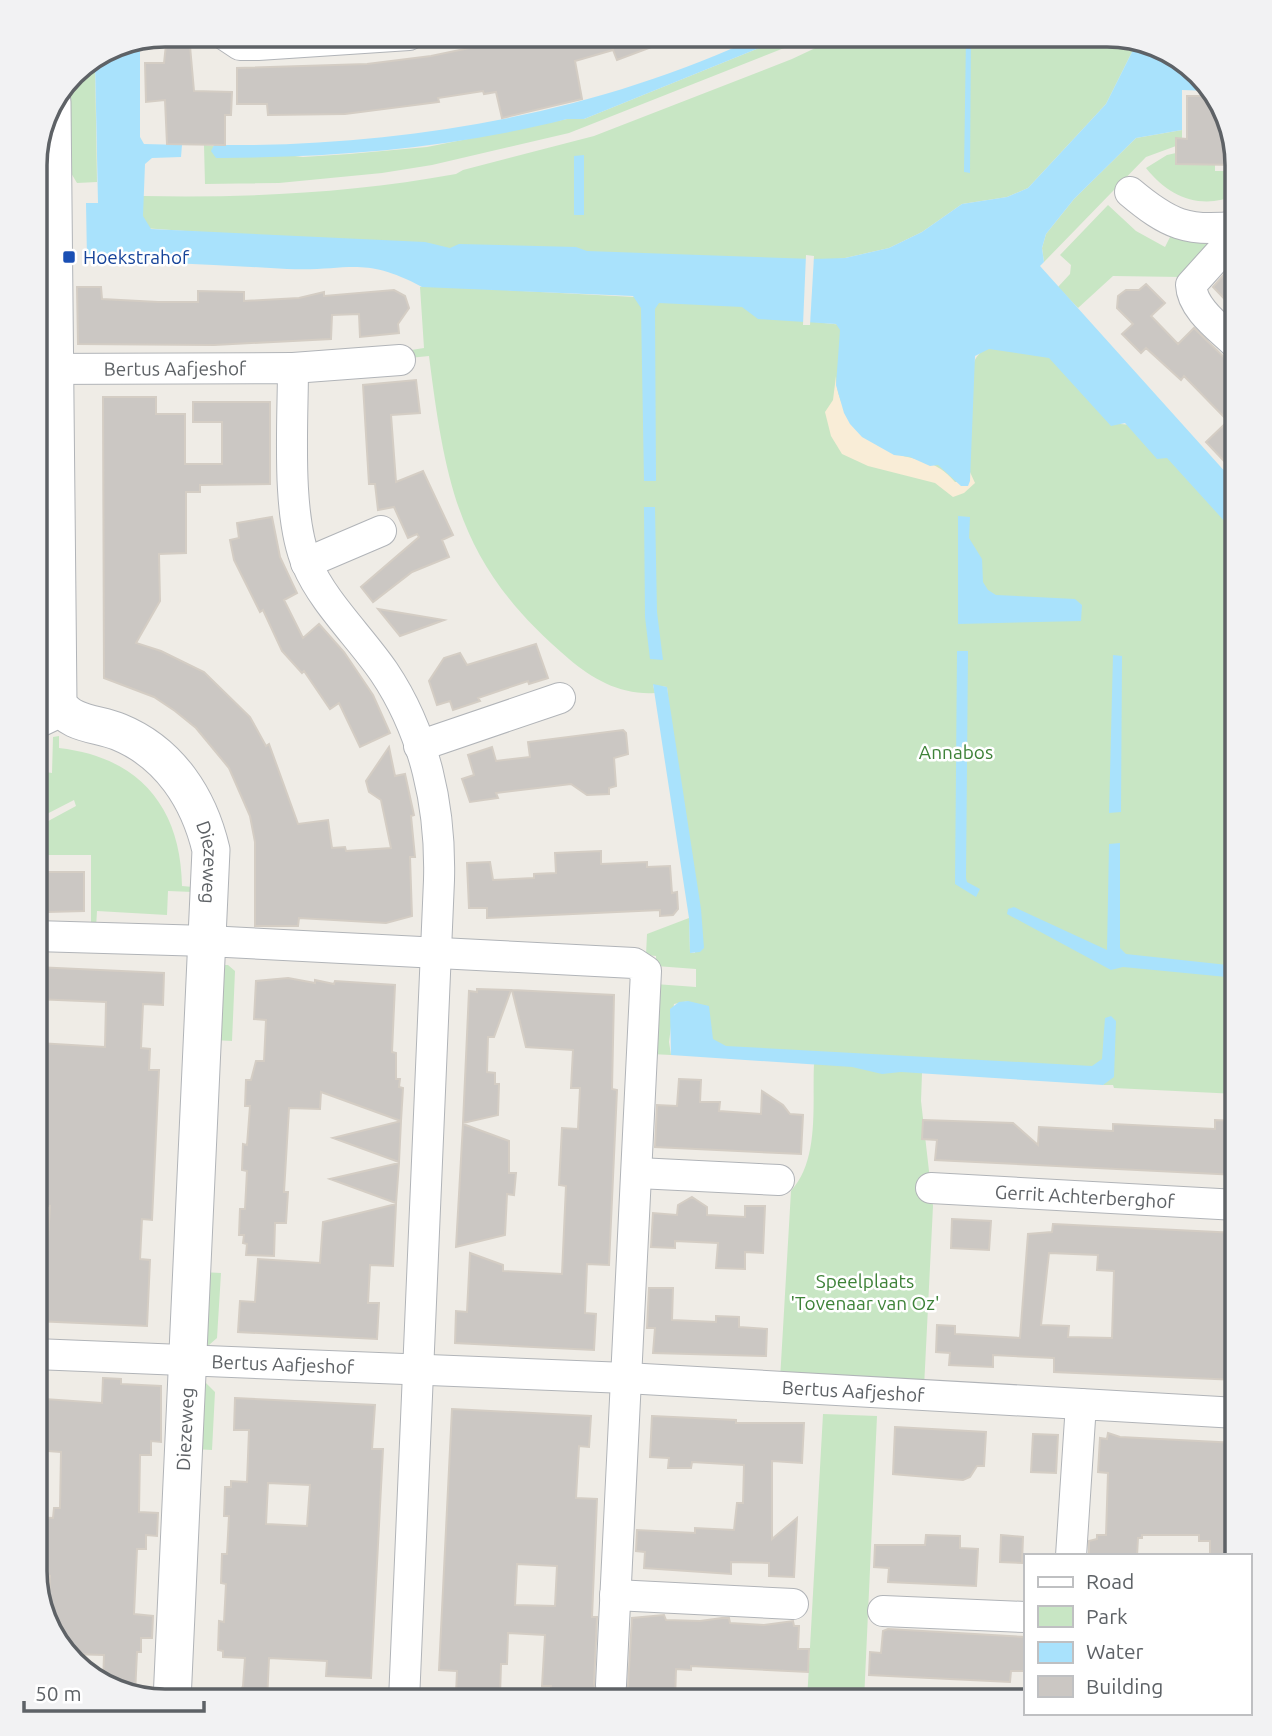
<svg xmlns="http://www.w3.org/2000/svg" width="1272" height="1736" viewBox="0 0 1272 1736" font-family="Ubuntu,sans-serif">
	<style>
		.green { fill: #c8e6c4 }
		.sand { fill: #f9edd7 }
		.water { fill: #a9e2fc }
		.pier { fill: #efece6 }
		.building { fill: #cbc7c3; stroke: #d4cdc4; stroke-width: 2; fill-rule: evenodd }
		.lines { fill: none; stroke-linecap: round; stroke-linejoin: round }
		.minor-casing { stroke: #b1b4b8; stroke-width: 32 }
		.tertiary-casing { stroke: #b1b4b8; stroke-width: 39 }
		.minor { stroke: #fff; stroke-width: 30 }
		.tertiary { stroke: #fff; stroke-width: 37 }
		.transit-dot { fill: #1a4fb4; stroke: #fff; stroke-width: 2.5 }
		.labels { text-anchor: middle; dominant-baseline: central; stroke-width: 5; stroke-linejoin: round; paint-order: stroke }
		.transit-label { font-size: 19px; fill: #164399; stroke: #fff; text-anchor: start }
		.street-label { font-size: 19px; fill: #5e6266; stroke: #fff }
		.park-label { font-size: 19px; fill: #3e8238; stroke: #fff }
		.rim { fill: none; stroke: #5e6266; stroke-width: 3.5 }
	</style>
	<rect width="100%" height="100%" fill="#efece6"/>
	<path class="green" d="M791,35H817L569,133L432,165L382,173L279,183L205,184L204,145L303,157L349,154L427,147L567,119H584Z
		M843,35H1115L1137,42L1106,104L1028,188L1007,197L962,204L922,232L889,248L845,258L771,268L493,253L143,228V196C249,198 352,193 456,174L463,170L594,136L792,59Z
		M95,61L97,182L77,183L71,173L69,80L79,68Z
		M1182,130V139H1176V146L1146,157L1044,262L1042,248L1046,234L1074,199L1136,138Z
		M1176,153V164L1215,165V171H1224V178L1232,177V172H1237V195C1201,210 1170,198 1146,168L1167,155Z
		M1108,205L1136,231L1165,247L1171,235L1211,241L1182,277L1113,276L1078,308L1058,287L1070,274L1071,265L1060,255Z
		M431,286L747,303L758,316L843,325L973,393C973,366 968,358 994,343L1049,357L1118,424C1155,421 1213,498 1237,524V1094L1114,1088L1113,1085H1104L1088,1076L917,1072L922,1073L921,1101L933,1206L924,1388L780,1380L791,1191C820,1159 812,1104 814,1063L697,1049L688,1001L674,1004L669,1042L671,1055L651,1054L655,984L696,987V969L656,966V956L646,955L647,934L689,918L690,953H695L667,687L653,685L655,693C621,695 594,680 569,659C460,567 446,489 429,356L409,358L405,351L424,348L420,287Z
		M59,736V748C139,757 181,807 182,886L193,887V892L168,891L167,915L97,911L96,928L91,929V855H48V927L39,926V826L76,806L74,800L39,818V771L52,773L53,737Z
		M217,965H228L235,971L232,1041L214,1040Z
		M202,1272L221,1273L217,1338L209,1345L199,1344Z
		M197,1383H206L215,1392L212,1450L193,1449Z
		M823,1414L877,1416L864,1701H807Z"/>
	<path class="sand" d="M836,376C836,408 861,441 894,453C920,462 935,459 955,482L970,481V472L975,483L964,493L953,497L935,483L868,466L842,454L831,436L825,412L833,400Z"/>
	<path class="water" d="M762,35H791L584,119H567C454,148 340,157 223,158H216L211,151L214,145C401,147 592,115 762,35Z
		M966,35H971L970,173L964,172Z
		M1137,42L1172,53L1211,91L1182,90V130L1136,138L1074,199L1046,234L1042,248L1044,262L1040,266L1237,485V535L1167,458L1157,459L1125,423L1111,426L1049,358L989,349L975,356L970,481L968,486H961L938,465L930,466L910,457L894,455L862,437L850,424L844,413L836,385L840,330L836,324L758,319L742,307L659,303L655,309L656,481H644L641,308L633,296L422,287C362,255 348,272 287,269C220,265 153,262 87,259L86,203H98L95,61L140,44V137L144,144L182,145L181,157L152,158L145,164L143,216L151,229L425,242L450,248L459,244L576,247L587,251L813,259L845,258L889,248L922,232L962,204L1007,197L1028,188L1106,104Z
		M584,155V215H574V156Z
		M644,507H655L657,612L663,660L650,659L645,617Z
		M958,516L970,517L969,538L982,559L983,582L988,590L996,595L1075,599L1082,605L1081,621L958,624Z
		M957,651H968L966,878L967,882L980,889L976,897L955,884Z
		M1113,655L1122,656L1121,812L1109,813Z
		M653,684L667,687L701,909L704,948L700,952L690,953L689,918Z
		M1120,843V948L1126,954L1237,966V978L1123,967L1111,970L1007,914L1008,909L1014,907L1107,950L1109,844Z
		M688,1001L709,1006L713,1039L726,1046L1092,1066L1102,1059L1105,1018L1111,1016L1116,1021L1114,1077L1103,1085L901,1072L882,1074L852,1067L671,1055L670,1009L679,1002Z"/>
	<path class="pier" d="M806,255L814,256L810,325H803Z"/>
	<path class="building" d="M167,35H189L194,91L232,92L231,115H225V145L167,144L165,100L146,102L145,63H164Z
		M531,35L678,37L617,60L613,50L575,61L582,99L502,118L496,92L484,94L483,91L438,98L439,102L345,114L268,115L267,104H237V68L367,64L431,56Z
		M1187,96H1216L1219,100L1237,165L1176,164V138L1187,139Z
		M1237,260V312L1213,287Z
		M1146,284L1165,303L1151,316L1178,344L1194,328L1237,370V449L1225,462L1206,442L1228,421L1184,376L1181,380L1146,348L1141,353L1122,334L1133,324L1117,308L1118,296L1126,290H1139Z
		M77,287H101L102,299L158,302H198V291L244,292V301L299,298L324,292V296L394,290L405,296L409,308L398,324L399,333L360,337L359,314L332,315L331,339L214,345L78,344Z
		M416,380L420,413L391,415L396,482L423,471L453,535L442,540L449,557L412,572L373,602L361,587L419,537L417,534L408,538L394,507L378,510L375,484H369L363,385Z
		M103,397H156V414H185V464H222V422H193V402H270V484L200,485V492H186V553L159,554L160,601L136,643L161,651L204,672L250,717L266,746L269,744L298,824L328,820L332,848L345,847L346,851L391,848L381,800L369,792L366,781L389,747L395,776L405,774L414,815L411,816L415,857H410L412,916L386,923L299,918L298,926H255V842L250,816L229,768L196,728L175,711L154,697L104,678Z
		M272,517L280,557L297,593L284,600L303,638L319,624L344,652L373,695L390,733L360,747L339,703L330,709L304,671L302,673L282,651L263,610L260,612L234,560L230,540L239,538L237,523Z
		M378,609L444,620L400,636Z
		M536,644L548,678L529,684L528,681L478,698L480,701L453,710L450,701L437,705L429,681L444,658L460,653L467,665Z
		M623,730L626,733L628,754L614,758L616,786L609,788V794L587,795L571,784L496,793L498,798L470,802L462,779L474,775L468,755L492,747L496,761L530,757L528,742Z
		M601,851V864L647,862V867L670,866L672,893L677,892L678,909L673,915L660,916V910L487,918V908H469L467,863L490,862L493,880L534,878V874L556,873L555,853Z
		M48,872H84V911L48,912Z
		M35,967L164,973L163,1005L143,1004L141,1048L150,1049L149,1070H159L152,1220L142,1219L140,1259L150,1260L147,1326L35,1321V1254L47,1255L50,1206L35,1205V1105L38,1106L39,1043L105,1047L106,1002L35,999Z
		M288,978L315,983V980L334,984L335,981L395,985L392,1052L396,1053V1079H400L399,1087L403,1088L401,1121L321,1092L320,1109L289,1108L284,1192H288L286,1223H275L274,1256L246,1255L247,1244L243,1243L244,1235H239L240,1209H245L247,1171L242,1170L243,1144L247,1145L250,1106H245L246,1080H251L256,1061H264L266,1020L254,1019L256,981Z
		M477,989L511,990L494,1037H488L487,1072L495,1073V1084H499L498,1115L463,1123L469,991L477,992Z
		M512,990L614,995L612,1089L617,1090L609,1265L587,1264L585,1313L596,1314L594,1350L455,1343L456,1311L467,1312L470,1253L503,1265V1271L562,1274L566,1186L559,1185L562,1128L578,1129L580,1088H571L573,1050L526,1047Z
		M679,1079L701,1080L700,1102H720L719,1111L761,1114L762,1091L783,1105L790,1114L803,1115L801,1154L655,1147L657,1105L677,1106Z
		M923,1120L1013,1123L1038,1145L1039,1127L1113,1131V1124L1215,1129V1120L1237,1121V1175L935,1160L937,1140L922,1139Z
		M401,1121L399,1162L333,1138Z
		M463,1124L509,1141V1173H516L514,1195L507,1194L505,1235L456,1247Z
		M399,1163L396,1203L330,1179Z
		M692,1197L707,1207V1215L745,1217V1206H765L763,1253L745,1252V1269L716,1268L718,1243L675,1241V1248L651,1247L653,1213L677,1215L678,1205Z
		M396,1204L393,1266L370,1265L368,1303H379L377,1339L238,1332L240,1301L255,1302L258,1259L320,1263L323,1222Z
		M952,1219L991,1221L989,1250L951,1248Z
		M1053,1224L1237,1233V1380L1054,1372V1358L993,1355V1367L949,1365L950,1353L936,1352L937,1325L955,1326V1334L1020,1338L1028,1234L1052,1232ZM1049,1253L1098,1255L1097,1270L1114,1271L1112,1338L1068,1337L1069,1326L1041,1325Z
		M649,1288H673L672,1320L716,1322V1316L739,1317V1327L767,1329L766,1356L653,1353L655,1328H647Z
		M103,1378L121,1379V1384L161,1386V1442L151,1441V1455H140L139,1512L158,1513L157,1536L146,1535V1549H137L134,1614L153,1616L152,1638H141V1652H137L135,1694L103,1684L104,1655L70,1654L53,1636L48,1620L50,1576L36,1575L35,1571V1517L53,1518L54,1508H60L61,1452L35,1450V1425L44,1426L45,1399L102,1403Z
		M235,1398L375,1405L372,1449H383L371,1678L326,1676L327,1661L269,1658L267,1701H236L243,1686L245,1658L223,1657V1651L218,1650L219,1621L224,1622L226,1584L221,1583L222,1554H227L229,1516H224L225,1487H231V1481L247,1482L249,1430H234ZM268,1483L310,1485L307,1526L266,1524Z
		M452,1409L591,1416L589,1447L579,1446L576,1498L597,1499L592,1617H597L594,1684L599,1697L596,1701H550L551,1686H542L545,1635L508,1633L507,1664H501L500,1696L456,1695L457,1671L439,1670ZM517,1564L557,1566L555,1606L515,1605Z
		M652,1416L736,1420V1423H804L802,1463L772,1461V1539L797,1518L794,1577L769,1576V1563L731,1562V1574L644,1568L645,1552L636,1551L637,1530L695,1533V1528L734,1530L737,1503H743L744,1465L692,1462L691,1468H668L669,1458L650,1457Z
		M895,1427L986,1432L984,1466H977L970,1477L963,1480L893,1474Z
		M1108,1433L1120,1437L1237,1443L1235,1556H1210V1541H1199V1535H1142V1538H1138L1137,1556H1089V1541L1097,1539V1535H1106L1108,1473L1098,1472L1100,1438L1107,1439Z
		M1033,1434L1058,1435L1056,1473L1031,1472Z
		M926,1535L960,1536V1548L978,1549L976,1586L888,1582L889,1568L874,1567L875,1545H925Z
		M1001,1535L1023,1537L1022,1563L1000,1562Z
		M664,1615L666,1620L700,1621L722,1618H729L730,1623L764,1625L793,1621L794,1626H799L798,1649H809L808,1672L691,1666V1670L676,1669L675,1701L622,1698L628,1686L632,1618Z
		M888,1629L1025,1637V1671H1011L1010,1682L869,1675L870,1652L881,1653L883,1631Z"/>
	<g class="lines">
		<g class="minor-casing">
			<g id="minor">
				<path d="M225,35L240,45H258L409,35"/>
				<path d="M1130,192C1168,224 1188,233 1237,226"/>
				<path d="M1237,345C1221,329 1192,309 1191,285L1237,234"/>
				<path d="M293,368L400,360"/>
				<path id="s1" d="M35,369L293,368C293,422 286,515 307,564C323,602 360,637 384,672C425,733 441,807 439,880L404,1701"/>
				<path d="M306,563L381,531"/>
				<path d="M35,724L62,711"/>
				<path d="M419,746L560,698"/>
				<path d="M35,936L207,941L634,963L646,971L611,1685"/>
				<path d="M638,1173L779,1180"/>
				<path id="s2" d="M931,1188L1237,1205"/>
				<path id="s3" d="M35,1354L626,1378L1081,1404"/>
				<path d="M1071,1556L1081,1404L1237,1413"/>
				<path d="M615,1595L793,1604"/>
				<path d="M883,1611L1025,1617"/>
			</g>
		</g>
		<g class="tertiary-casing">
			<g id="tertiary">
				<path id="s4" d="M52,102L58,703C70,725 97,723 119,732C170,753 199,799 211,850L172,1701"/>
			</g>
		</g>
		<use href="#minor" class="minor"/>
		<use href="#tertiary" class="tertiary"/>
	</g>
	<rect class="transit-dot" x="62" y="250" width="14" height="14" rx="3.5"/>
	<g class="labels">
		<g class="transit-label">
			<text x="83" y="257">Hoekstrahof</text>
		</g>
		<g class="street-label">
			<text stroke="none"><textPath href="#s1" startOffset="140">Bertus Aafjeshof</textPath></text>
			<text stroke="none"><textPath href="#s4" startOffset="838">Diezeweg</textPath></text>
			<text stroke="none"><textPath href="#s2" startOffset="154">Gerrit Achterberghof</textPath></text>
			<text stroke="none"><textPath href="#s3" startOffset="248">Bertus Aafjeshof</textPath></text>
			<text stroke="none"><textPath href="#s3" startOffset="819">Bertus Aafjeshof</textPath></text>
			<text transform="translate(185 1429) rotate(-87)">Diezeweg</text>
		</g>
		<g class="park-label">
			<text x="956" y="752">Annabos</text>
			<text x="865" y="1281">Speelplaats<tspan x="865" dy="22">'Tovenaar van Oz'</tspan></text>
		</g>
	</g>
	<path d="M0 0H1272V1736H0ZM165 47H1107A118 118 0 0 1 1225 165V1571A118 118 0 0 1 1107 1689H165A118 118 0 0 1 47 1571V165A118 118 0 0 1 165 47Z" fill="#f2f2f3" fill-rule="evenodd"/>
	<path class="rim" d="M165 47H1107A118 118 0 0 1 1225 165V1571A118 118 0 0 1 1107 1689H165A118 118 0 0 1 47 1571V165A118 118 0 0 1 165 47Z"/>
	<rect x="1024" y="1554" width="228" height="161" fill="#ffffff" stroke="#bfc0c2" stroke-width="2"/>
	<rect x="1038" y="1577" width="35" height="10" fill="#ffffff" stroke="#bfc0c2" stroke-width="2"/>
	<text x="1086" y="1589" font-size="21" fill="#5e6266">Road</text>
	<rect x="1038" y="1606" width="35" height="21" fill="#c8e6c4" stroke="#bfc0c2" stroke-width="2"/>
	<text x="1086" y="1624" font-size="21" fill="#5e6266">Park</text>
	<rect x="1038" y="1642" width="35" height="21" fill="#a9e2fc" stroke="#bfc0c2" stroke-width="2"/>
	<text x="1086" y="1659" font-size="21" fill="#5e6266">Water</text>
	<rect x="1038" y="1676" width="35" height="21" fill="#cbc7c3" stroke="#bfc0c2" stroke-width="2"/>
	<text x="1086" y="1694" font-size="21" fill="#5e6266">Building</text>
	<path d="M24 1701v10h180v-10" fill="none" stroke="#5e6266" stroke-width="3.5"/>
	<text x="35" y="1701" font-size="21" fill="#5e6266" stroke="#ffffff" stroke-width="5" paint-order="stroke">50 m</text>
</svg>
